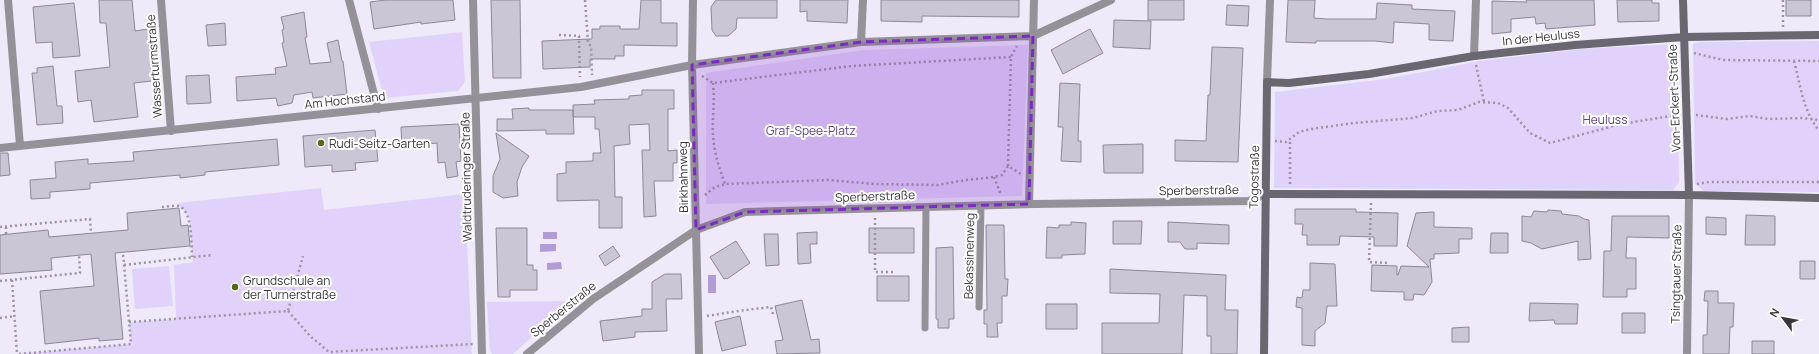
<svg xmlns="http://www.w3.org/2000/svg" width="1819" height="354" viewBox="0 0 1819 354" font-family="Manrope,sans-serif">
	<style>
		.green { fill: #e1d2fb }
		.water { fill: #b29cd5 }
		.building { fill: #cbc5d6; stroke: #8d8797 }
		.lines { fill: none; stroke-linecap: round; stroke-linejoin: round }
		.path { stroke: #9995a0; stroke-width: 2.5; stroke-dasharray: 2 3; stroke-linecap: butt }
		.lane { stroke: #949298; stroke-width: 7 }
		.street { stroke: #949298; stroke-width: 8 }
		.secondary { stroke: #6a6771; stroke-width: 8 }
		.marked { fill: #7b2cbf; fill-opacity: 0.2; stroke: #7b2cbf; stroke-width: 3; stroke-dasharray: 8 5; stroke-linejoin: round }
		.poi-dot { fill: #556916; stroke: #fff; stroke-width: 1.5 }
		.labels { text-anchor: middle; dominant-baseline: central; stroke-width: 4; stroke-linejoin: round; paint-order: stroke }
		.street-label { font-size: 12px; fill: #38363c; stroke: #fff }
		.park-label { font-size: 12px; fill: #5d3f84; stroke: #fff }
		.poi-label { font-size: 12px; fill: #38363c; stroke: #fff; text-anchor: start }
	</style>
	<rect width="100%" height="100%" fill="#efe9fa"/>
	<path class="green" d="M462,32L465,82L458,91L384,98L369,42Z
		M1819,41V192L1704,191L1695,184L1693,44L1699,42Z
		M1675,44L1677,49L1679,182L1673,190L1274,188L1275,92L1385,79L1480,61L1580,49Z
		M1028,45L1022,196L706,204V73L864,50Z
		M321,188L324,210L465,194L472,354H19L131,344L129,322L176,319L174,265L193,262L189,217L185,211L179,206L178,203Z
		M169,266L173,306L135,309L132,269Z
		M571,301L513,354H492L490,350L487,302Z"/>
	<path class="water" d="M543,232H557V239H543Z
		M540,244H556V251L540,252Z
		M561,262L562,269L547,270V263Z
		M708,275H716V293H708Z"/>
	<path class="building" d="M99,0H132L135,31L148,29L152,81L134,83L138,117L94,122L91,100L78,102L75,71L110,67L106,23H100Z
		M386,0H453L455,20L421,24V22L374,29L370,2Z
		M491,0H520L521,78H493Z
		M641,0H661V23H677V46L624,45V56H615V59H590V67L543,69L542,41L592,39V29H600V26H620V29H639Z
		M716,0H777V18H737L736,29L728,36H716L712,30L711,7Z
		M800,0H848L847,23L807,21V11L800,12Z
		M881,0H1019V17L922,16V22L881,21Z
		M1148,0H1184V20H1148Z
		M1288,0H1315L1314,18L1326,19H1376L1377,3L1412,5V9L1455,11L1453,41L1429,40V24L1394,22L1393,43L1375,41H1316V43L1286,42Z
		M1526,0H1594L1595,25L1546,29L1545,23L1536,24L1535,17L1511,19V32L1492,34V1L1527,2Z
		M1617,0H1652V3H1659V21L1618,22Z
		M1786,0H1811V16H1786Z
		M74,3L80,56L53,58L52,42L36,43L33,7Z
		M1227,5L1249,6L1248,26L1226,25Z
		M304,12L307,37L305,38L310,64L331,62L327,43L338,40L342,61H343L347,94L313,98L312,92L294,95L292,103L278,106L276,98L237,101L236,77L276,74L275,68L287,66L282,43L284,42L282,30L284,29L281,17Z
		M1114,20L1151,21L1150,49L1113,47Z
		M225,23L226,45L208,46L206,25Z
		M1090,29L1103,53L1063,74L1051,50Z
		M1212,47L1243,48L1238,162L1175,161V140L1206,141L1208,95H1210Z
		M53,66L57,106H62L63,123L37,125L32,73H37V68Z
		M209,75L211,103L187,104L186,76Z
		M1060,83L1080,84L1078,141H1081V162L1061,161L1063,127H1058Z
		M642,90H674V109H668V151L677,150V163H673V181H654L656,216L644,217L642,150H650L649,124L629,125L630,144L614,146L615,197H622V228H599V200L557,201V174L566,173V162L593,161V153H601L599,129H595V117H573V105L595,104L594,100L629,99V96L642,95Z
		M529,108V110H573L574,134H546V130L497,131V119H513L512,109Z
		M459,124L461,161L456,162L458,176L447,178L445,162L438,163L437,143L402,147L401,127Z
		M375,130L378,161L355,163L356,170L332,172V165L305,167L303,136Z
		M496,133L529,156L522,167L517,182L518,196L503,198L493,192V176L500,159Z
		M277,139L279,165L205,172V175L180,178V175L90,183V189L50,192V198L31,199L30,180L56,178L55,162L88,159V164L134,161L133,152Z
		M1143,144V173H1104L1103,145Z
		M0,153H8L10,175L0,176Z
		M179,208L181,226L188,225L190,246L115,253L123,339L99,341V338L45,344L40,291L94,286L91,254L51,258L52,270L0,274V235L48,230L49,237L128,230L127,213Z
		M1295,209H1356V212L1398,213L1397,246H1374V237L1340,236L1339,245H1307V235H1302L1303,224H1295Z
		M1548,210L1561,211L1562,214L1579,216L1584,219L1589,220L1591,259L1578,260V241L1542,249L1531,243L1522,241V216L1531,217L1534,211L1547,212Z
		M1434,212V227L1472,228V239H1459V253L1434,254V259H1430L1432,282L1424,295L1414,294L1413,300H1404V292L1371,291L1372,265L1397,266V275H1398L1401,266L1429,267L1407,246L1416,213Z
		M1746,215L1775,216V245H1745Z
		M1612,216H1669V238L1627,237L1626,258H1636V289H1627V297H1603L1604,251H1611Z
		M1706,217L1726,218V235L1706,234Z
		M1113,221H1142L1141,244H1113Z
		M1071,222L1086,223L1085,254L1062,255V258H1046L1047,227L1059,228V225H1071Z
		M1168,222L1229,225V244L1197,243V249H1185L1180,242H1168Z
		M986,225H1004L1005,279H1008L1007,296H1002V323H997L998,337H987V324H984V310H987Z
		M496,228H527V265H533V270H537V290H510V297H498Z
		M869,228H914V253H869Z
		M817,232V244H810L811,263L798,264L797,233Z
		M1491,233H1508V253H1490Z
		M764,234H778L779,265L766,266Z
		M736,241L750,263L727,279L726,278L724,279L710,257Z
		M613,246L620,256L605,266L599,256Z
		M953,247L954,319H949V328H938V319H936V248Z
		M1800,261H1815V279H1800Z
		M1310,263L1335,264L1337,306H1327L1325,323L1315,331V346L1302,345V308L1296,307L1297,297L1302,298L1303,290H1310Z
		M1110,269L1226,275L1225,310H1238L1237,354H1211V336H1207V296L1184,295L1182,354H1102V323H1159L1160,294L1110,293Z
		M665,274H681L682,299H666L667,331L635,332V337L603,341L600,321L642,316V309H652V282Z
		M877,276H909V301H877Z
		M1705,291H1718V303H1734L1733,327H1730L1729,354H1703V335H1707L1708,301H1704Z
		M802,300L811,340L819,339L820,353L777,354L775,341L783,340L775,306Z
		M1530,303L1578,304L1577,324H1555L1554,320L1529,321Z
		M1046,304H1077V329H1046Z
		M1622,313H1645V333H1622Z
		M740,316L746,345L722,351L715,322Z
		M1469,327V342H1452V328Z
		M1752,341H1774V354H1752Z"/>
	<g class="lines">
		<path class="path" d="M585,0L588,43L591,46L592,75
			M1783,27V0
			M559,35L579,36L580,77
			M1694,53L1723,60L1819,61
			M1794,61C1801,87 1802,108 1819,131
			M1476,65L1484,102
			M702,76L713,83L852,66L1011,57
			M713,83C715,100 712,118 713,135C714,152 719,168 725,184
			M1696,115L1727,119L1750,116L1768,119L1802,118L1819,120
			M1275,141L1286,142L1299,132L1311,129L1354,123L1413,118L1437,111L1458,110L1479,102L1498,103L1508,108L1530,133L1550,143L1621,124L1677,115
			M1008,166L1011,57L1017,46
			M994,177L1001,195
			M1290,184V140
			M1697,184L1709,182H1819
			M705,195L715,187L725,184L828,180L875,184L937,185L966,180L994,177L1002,175L1008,166L1021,174
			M1371,203L1369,262L1389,263
			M162,207C167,207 173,205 178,206C193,209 191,245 192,257
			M875,218V272H893
			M0,227L90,219L91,233
			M6,227V234
			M124,265L212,255
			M12,280L17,354
			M0,281L80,273L79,255
			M288,311L310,336L329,352L473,344
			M707,316L738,311L771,307L773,314
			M0,318L15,316
			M129,322L288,311L303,256
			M19,354L131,344L123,253"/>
		<path class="lane" d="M979,307L981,205
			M925,328L926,207"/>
		<path class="street" d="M8,0L20,146
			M161,0L171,131
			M349,0L378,109
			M473,0L482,354
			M693,0L692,65L699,354
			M861,42L863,0
			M1474,56L1476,0
			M1267,82L1270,0
			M0,148L581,87L692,65L861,42L1033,36L1111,0
			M1029,204L1034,0
			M527,354L593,299L696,230L745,212L1035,204L1249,201L1265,194
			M1687,354L1689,195"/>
		<path class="secondary" d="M1683,0L1689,195
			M1265,194L1689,195L1819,198
			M1264,354L1267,82L1289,83L1369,74L1474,56L1575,45L1684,37L1819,35"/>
	</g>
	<path class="marked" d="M1033,36L1029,204L745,212L696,230L692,65L861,42Z"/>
	<g class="poi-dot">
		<circle cx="321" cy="143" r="4"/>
		<circle cx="235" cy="287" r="4"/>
	</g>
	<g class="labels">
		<g class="street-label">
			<text transform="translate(1541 37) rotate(-6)">In der Heuluss</text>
			<text transform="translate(154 66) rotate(-94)">Wasserturmstraße</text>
			<text transform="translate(1674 98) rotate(-92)">Von-Erckert-Straße</text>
			<text transform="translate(345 100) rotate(-6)">Am Hochstand</text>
			<text transform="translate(466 177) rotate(-91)">Waldtruderinger Straße</text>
			<text transform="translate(683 177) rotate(-91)">Birkhahnweg</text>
			<text transform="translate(1254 177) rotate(-89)">Togostraße</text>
			<text transform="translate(1199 190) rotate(-1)">Sperberstraße</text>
			<text transform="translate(875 196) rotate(-2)">Sperberstraße</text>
			<text transform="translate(969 256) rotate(-89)">Bekassinenweg</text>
			<text transform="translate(1676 274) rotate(-89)">Tsingtauer Straße</text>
			<text transform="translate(563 309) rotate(-39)">Sperberstraße</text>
		</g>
		<g class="park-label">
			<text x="1605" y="119">Heuluss</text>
			<text x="811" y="130">Graf-Spee-Platz</text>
		</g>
		<g class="poi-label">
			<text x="329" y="143">Rudi-Seitz-Garten</text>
			<text x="243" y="280">Grundschule an<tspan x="243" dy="14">der Turnerstraße</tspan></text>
		</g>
	</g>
	<g transform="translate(1783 318) rotate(302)" stroke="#ffffff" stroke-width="3" paint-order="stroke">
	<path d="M0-3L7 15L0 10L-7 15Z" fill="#38363c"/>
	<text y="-6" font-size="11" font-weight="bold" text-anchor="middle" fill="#38363c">N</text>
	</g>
</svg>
